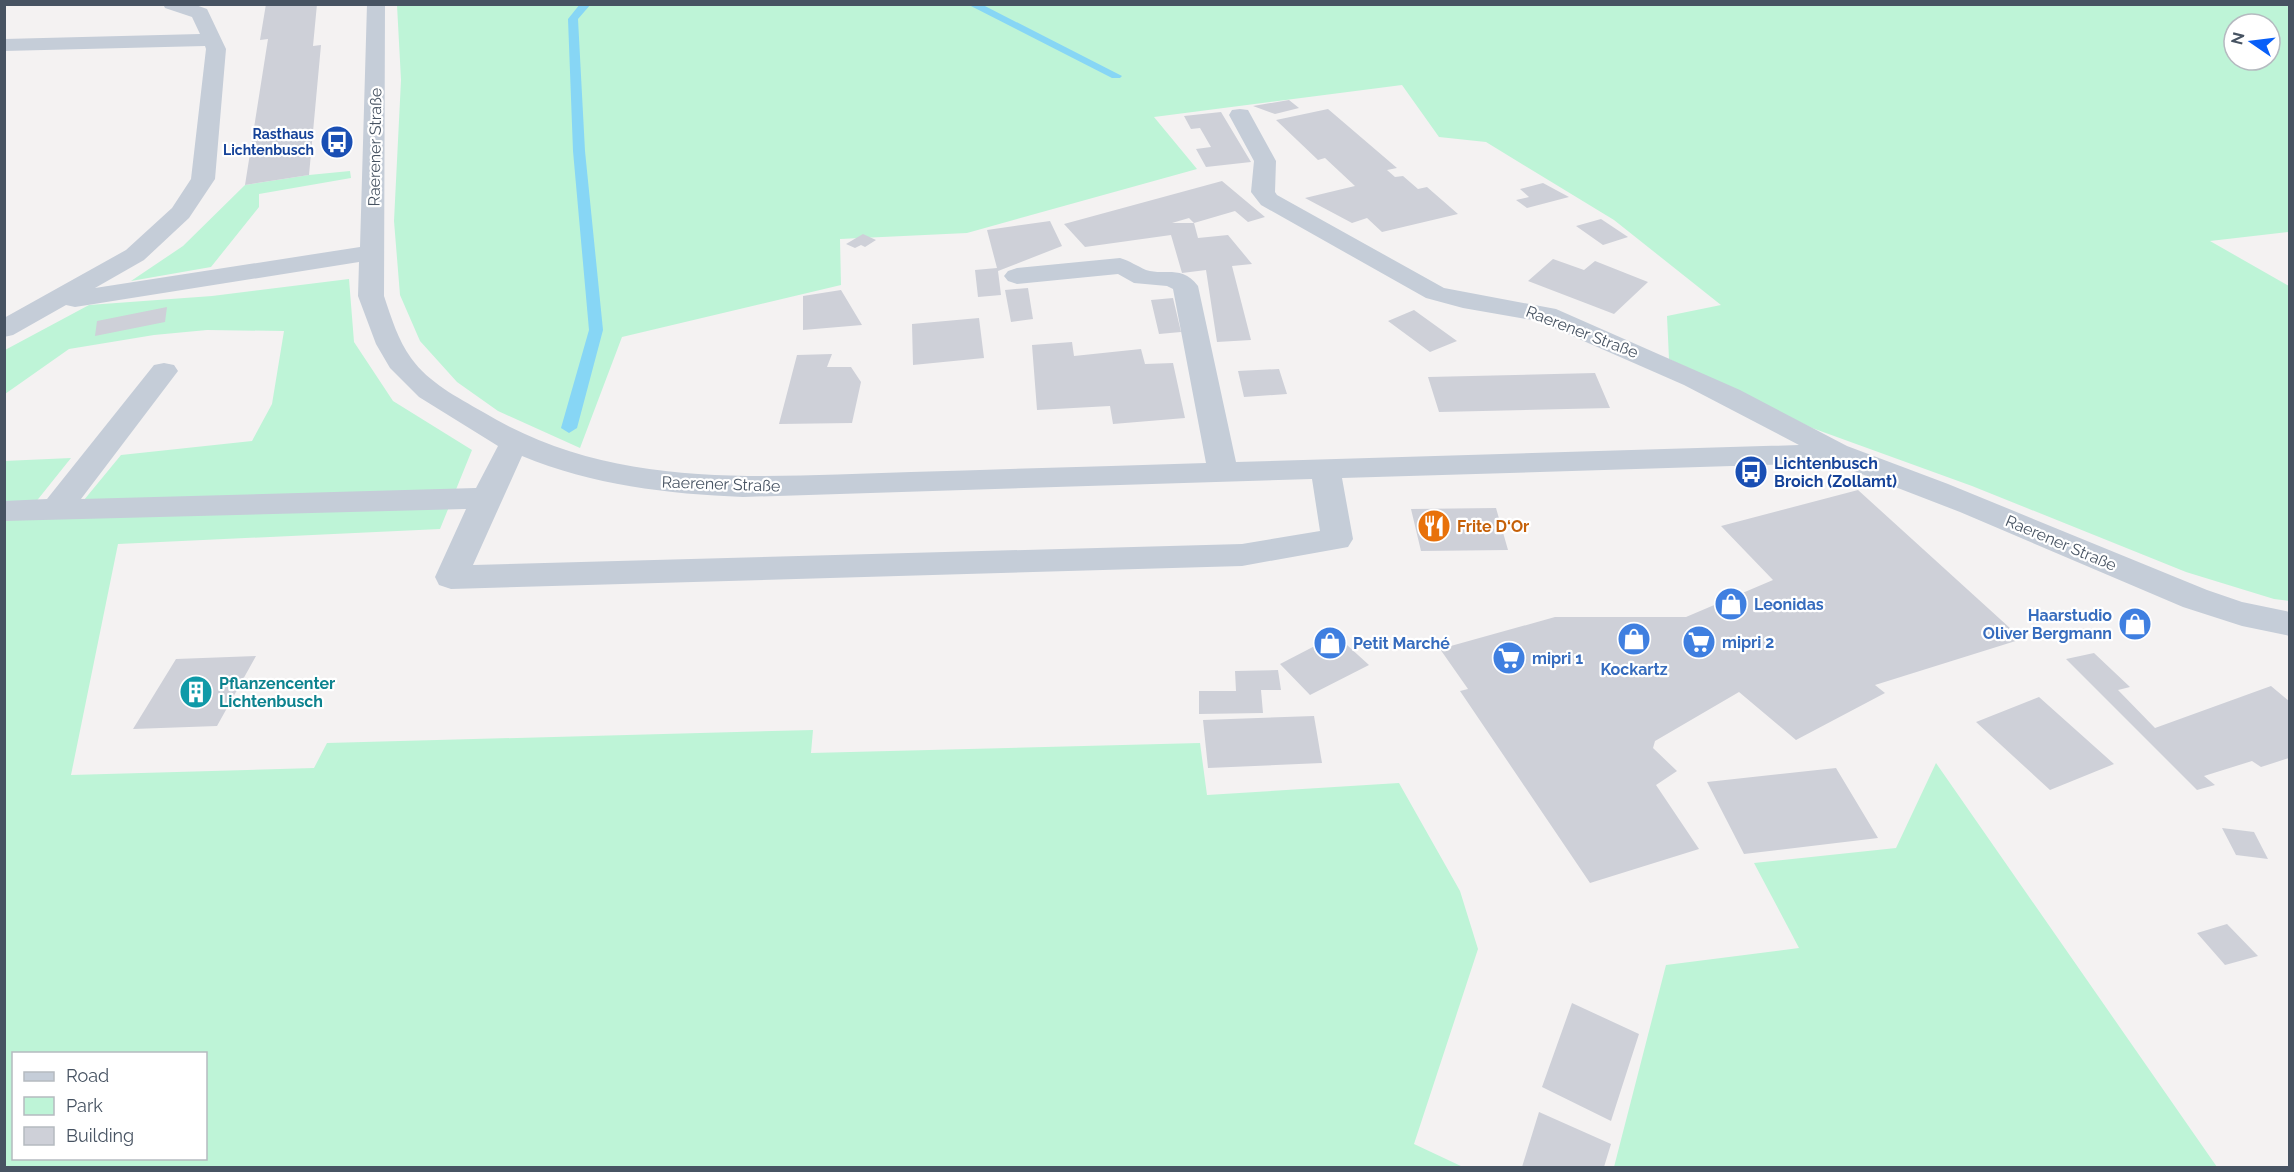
<svg xmlns="http://www.w3.org/2000/svg" width="2294" height="1172" viewBox="0 0 2294 1172" font-family="Raleway,sans-serif">
	<style>
		.green { fill: #bef4d7; fill-rule: evenodd }
		.lines { fill: none; stroke-linecap: round; stroke-linejoin: round }
		.stream { fill: #87d6f5; fill-rule: evenodd }
		.building { fill: #ced0d8 }
		.minor { fill: #c5cdd8; fill-rule: evenodd }
		.labels { text-anchor: middle; dominant-baseline: central; stroke-width: 4.5; stroke-linejoin: round; paint-order: stroke }
		.far-transit-label { font-size: 14px; font-weight: bold; fill: #164399; stroke: #fff; text-anchor: end }
		.street-label { font-size: 16px; fill: #475362; stroke: #fff }
		.transit-label { font-size: 16px; font-weight: bold; fill: #164399; stroke: #fff; text-anchor: start }
		.food-label { font-size: 16px; font-weight: bold; fill: #c56008; stroke: #fff; text-anchor: start }
		.shop-label { font-size: 16px; font-weight: bold; fill: #366cbe; stroke: #fff; text-anchor: start }
		.culture-label { font-size: 16px; font-weight: bold; fill: #0d838f; stroke: #fff; text-anchor: start }
	</style>
	<rect width="100%" height="100%" fill="#f4f2f2"/>
	<path class="green" d="M397,5H2289V232L2210,241L2289,286V601L2274,599L2186,572L1972,486L1812,428L1669,359L1667,316L1721,305L1614,220L1486,142L1439,137L1402,85L1154,117L1197,169L967,233L840,239L841,285L622,337L580,448L498,411L457,382L420,341L400,295L394,221L401,80ZM2234,24H2270V60H2234Z
		M350,171L351,178L259,194V207L211,267L131,281L183,246L245,185L309,175Z
		M349,279L354,342L393,401L472,450L440,529L118,544L71,775L314,768L327,743L813,730L811,753L1200,743L1207,795L1399,783L1460,891L1478,949L1414,1144L1463,1167H5L4,461L71,458L23,518L70,517L121,455L252,441L272,404L284,331L207,330L154,335L69,349L5,394V350L89,305L212,296ZM14,1054H206V1158H14Z
		M1936,763L2217,1167H1614L1666,965L1799,948L1754,863L1896,848Z"/>
	<g class="lines">
		<path class="stream" d="M580,4H591L578,19L585,151L603,330L577,428L569,433L561,428L589,330L573,151L568,19Z
			M967,4H981L1122,76L1120,78H1112Z"/>
	</g>
	<path class="building" d="M266,4H317L313,46L321,45L309,175L245,185L268,39L260,40Z
		M1289,100L1299,108L1275,114L1253,106Z
		M1328,109L1397,168L1387,170L1395,177L1403,176L1418,189L1427,187L1458,214L1382,232L1367,218L1352,223L1305,198L1355,186L1325,158L1318,160L1276,120Z
		M1221,112L1251,162L1206,167L1196,149L1211,147L1200,128L1191,129L1184,116Z
		M1222,181L1265,217L1248,222L1235,211L1194,223L1189,218L1172,223H1194L1198,238L1228,235L1252,264L1232,266L1251,340L1217,342L1206,270L1182,273L1171,235L1085,247L1064,224Z
		M1543,183L1569,197L1527,208L1516,200L1529,197L1520,189Z
		M1601,219L1628,237L1603,245L1576,226Z
		M1050,221L1062,246L998,271L1001,295L978,297L975,270L997,268L987,230Z
		M863,234L876,240L865,247L861,245L855,248L846,244Z
		M1553,259L1584,270L1595,261L1648,282L1614,314L1528,281Z
		M1028,288L1033,319L1011,322L1005,290Z
		M841,290L862,325L803,330V296Z
		M1173,298L1181,332L1159,334L1151,300Z
		M167,307L165,322L95,336L97,321Z
		M1414,310L1457,341L1430,352L1388,321Z
		M979,318L984,358L913,365L912,324Z
		M1072,342L1074,356L1141,349L1145,364L1173,363L1185,418L1113,424L1110,406L1037,410L1032,345Z
		M832,354L827,367H851L861,382L852,423L779,424L797,355Z
		M1279,369L1287,394L1244,397L1238,371Z
		M1595,373L1610,408L1439,412L1428,377Z
		M1858,490L2022,639L1875,685L1885,693L1796,740L1739,692L1655,741L1653,748L1677,771L1656,785L1699,849L1590,883L1460,691L1468,689L1440,649L1555,617H1686L1773,580L1721,526Z
		M1496,508L1508,550L1421,551L1411,509Z
		M1336,635L1369,665L1310,695L1280,664Z
		M2094,653L2130,687L2118,690L2155,728L2271,686L2289,701V758L2261,767L2252,761L2204,776L2215,785L2197,790L2066,659Z
		M256,656L217,726L133,729L176,659Z
		M1278,670L1281,690H1261L1263,713L1199,714V691H1236L1235,671Z
		M2039,697L2114,764L2050,790L1976,722Z
		M1314,716L1322,763L1208,768L1203,720Z
		M1836,768L1878,838L1744,854L1707,782Z
		M2222,828L2254,832L2268,859L2236,855Z
		M2227,924L2258,956L2225,965L2197,933Z
		M1572,1003L1639,1034L1611,1121L1542,1087Z
		M1539,1112L1611,1144L1604,1167H1522Z"/>
	<g class="lines">
		<path class="minor" d="M163,4H193L207,9L226,49L215,179L189,218L144,260L95,288L360,247L367,4H385L384,296C391,317 398,340 411,358C429,383 457,397 483,412C615,492 764,476 911,472C1010,469 1108,466 1206,463L1173,289L1167,286L1134,283L1118,274L1017,284L1008,281L1004,276L1008,271L1017,268L1120,258C1130,261 1137,266 1146,270C1164,276 1182,264 1198,286L1236,462L1799,445L1684,385L1538,321L1463,308L1426,298L1261,205L1251,192L1254,161L1229,115L1232,110L1240,109L1248,110L1276,161L1275,192L1277,195L1444,288L1556,309L1740,390L1847,446L1948,484L2207,590L2242,602L2290,612V636L2242,626L2183,607L1960,512L1833,463L1342,478L1353,539L1348,547L1242,566L451,589L439,585L435,577L466,509L4,521V501L47,499L154,365L164,363L174,365L178,371L81,499L476,488L498,446L419,397L390,368L376,344L358,296L359,262L75,307L66,305L13,335L4,337V318L126,250L172,208L191,179L206,49L205,46L4,51V39L200,34L192,17L165,8ZM522,456C592,485 668,494 743,497L1312,479L1320,531L1242,544L473,565Z"/>
	</g>
	<defs>
		<g id="bus-disc" transform="scale(1.725)"><circle r="9.5" fill="#1a4fb4" stroke="#fff"/><path d="M-5-6H5V4H4V6H2V4H-2V6H-4V4H-5ZM-3.5-4V0h7V-4ZM-3.5 1.2v1.5H-2V1.2ZM2 1.2v1.5H3.5V1.2Z" fill="#fff"/></g>
		<g id="restaurant-disc" transform="scale(1.725)"><circle r="9.5" fill="#e8710a" stroke="#fff"/><path d="M-5-6h1v4h1v-4h1v4h1v-4h1v5L-1.5 .5V6h-2V.5L-5-1ZM5-6V6H3V1.5H1.5Q1.5-4 5-6Z" fill="#fff"/></g>
		<g id="shop-disc" transform="scale(1.725)"><circle r="9.5" fill="#3f7fe0" stroke="#fff"/><path d="M-5-2.5h2.3a2.7 3.5 0 0 1 5.4 0H5L5.5 6h-11ZM-1.5-2.5h3a1.5 2.3 0 0 0-3 0Z" fill="#fff"/></g>
		<g id="supermarket-disc" transform="scale(1.725)"><circle r="9.5" fill="#3f7fe0" stroke="#fff"/><path d="M-6-5.5h2.5l.6 2H6L4.5 2H-2.5L-4.4-4H-6ZM-1.5 3.2a1.3 1.3 0 1 0 .1 0ZM3 3.2a1.3 1.3 0 1 0 .1 0Z" fill="#fff"/></g>
		<g id="building-disc" transform="scale(1.725)"><circle r="9.5" fill="#0f9aa8" stroke="#fff"/><path d="M-4-6H4V6H1V3H-1V6H-4ZM-2.5-4.3h1.7v1.8h-1.7ZM.8-4.3h1.7v1.8H.8ZM-2.5-1h1.7V.8h-1.7ZM.8-1h1.7V.8H.8Z" fill="#fff"/></g>
	</defs>
	<g fill-rule="evenodd">
		<use href="#bus-disc" x="337" y="142"/>
		<use href="#bus-disc" x="1751" y="472"/>
		<use href="#restaurant-disc" x="1434" y="526"/>
		<use href="#shop-disc" x="1731" y="604"/>
		<use href="#shop-disc" x="2135" y="624"/>
		<use href="#shop-disc" x="1634" y="639"/>
		<use href="#supermarket-disc" x="1699" y="642"/>
		<use href="#shop-disc" x="1330" y="643"/>
		<use href="#supermarket-disc" x="1509" y="658"/>
		<use href="#building-disc" x="196" y="692"/>
	</g>
	<g class="labels">
		<g class="far-transit-label">
			<text x="314" y="134">Rasthaus<tspan x="314" dy="16">Lichtenbusch</tspan></text>
		</g>
		<g class="street-label">
			<text transform="translate(375 147) rotate(-89)">Raerener Straße</text>
			<text transform="translate(1582 332) rotate(21)">Raerener Straße</text>
			<text transform="translate(721 484) rotate(2)">Raerener Straße</text>
			<text transform="translate(2061 543) rotate(23)">Raerener Straße</text>
		</g>
		<g class="transit-label">
			<text x="1774" y="463">Lichtenbusch<tspan x="1774" dy="18">Broich (Zollamt)</tspan></text>
		</g>
		<g class="food-label">
			<text x="1457" y="526">Frite D‘Or</text>
		</g>
		<g class="shop-label">
			<text x="1754" y="604">Leonidas</text>
			<text x="2112" y="615" text-anchor="end">Haarstudio<tspan x="2112" dy="18">Oliver Bergmann</tspan></text>
			<text x="1722" y="642">mipri 2</text>
			<text x="1353" y="643">Petit Marché</text>
			<text x="1532" y="658">mipri 1</text>
			<text x="1634" y="669" text-anchor="middle">Kockartz</text>
		</g>
		<g class="culture-label">
			<text x="219" y="683">Pflanzencenter<tspan x="219" dy="18">Lichtenbusch</tspan></text>
		</g>
	</g>
	<rect width="2294" height="1172" fill="none" stroke="#475362" stroke-width="12"/>
	<rect x="12" y="1052" width="195" height="108" fill="#ffffff" stroke="#b5bac0" stroke-width="1.5"/>
	<rect x="24" y="1072" width="30" height="9" fill="#c5cdd8" stroke="#b5bac0" stroke-width="1.5"/>
	<text x="66" y="1082" font-size="18" fill="#475362">Road</text>
	<rect x="24" y="1097" width="30" height="18" fill="#bef4d7" stroke="#b5bac0" stroke-width="1.5"/>
	<text x="66" y="1112" font-size="18" fill="#475362">Park</text>
	<rect x="24" y="1127" width="30" height="18" fill="#ced0d8" stroke="#b5bac0" stroke-width="1.5"/>
	<text x="66" y="1142" font-size="18" fill="#475362">Building</text>
	<g transform="translate(2252 42) rotate(284)"><circle r="28" fill="#ffffff" stroke="#b5bac0" stroke-width="1.5"/>
	<path d="M0-4.5L10 22L0 15L-10 22Z" fill="#085ff8"/>
	<text y="-9" font-size="16" font-weight="bold" text-anchor="middle" fill="#475362">N</text>
	</g>
</svg>
